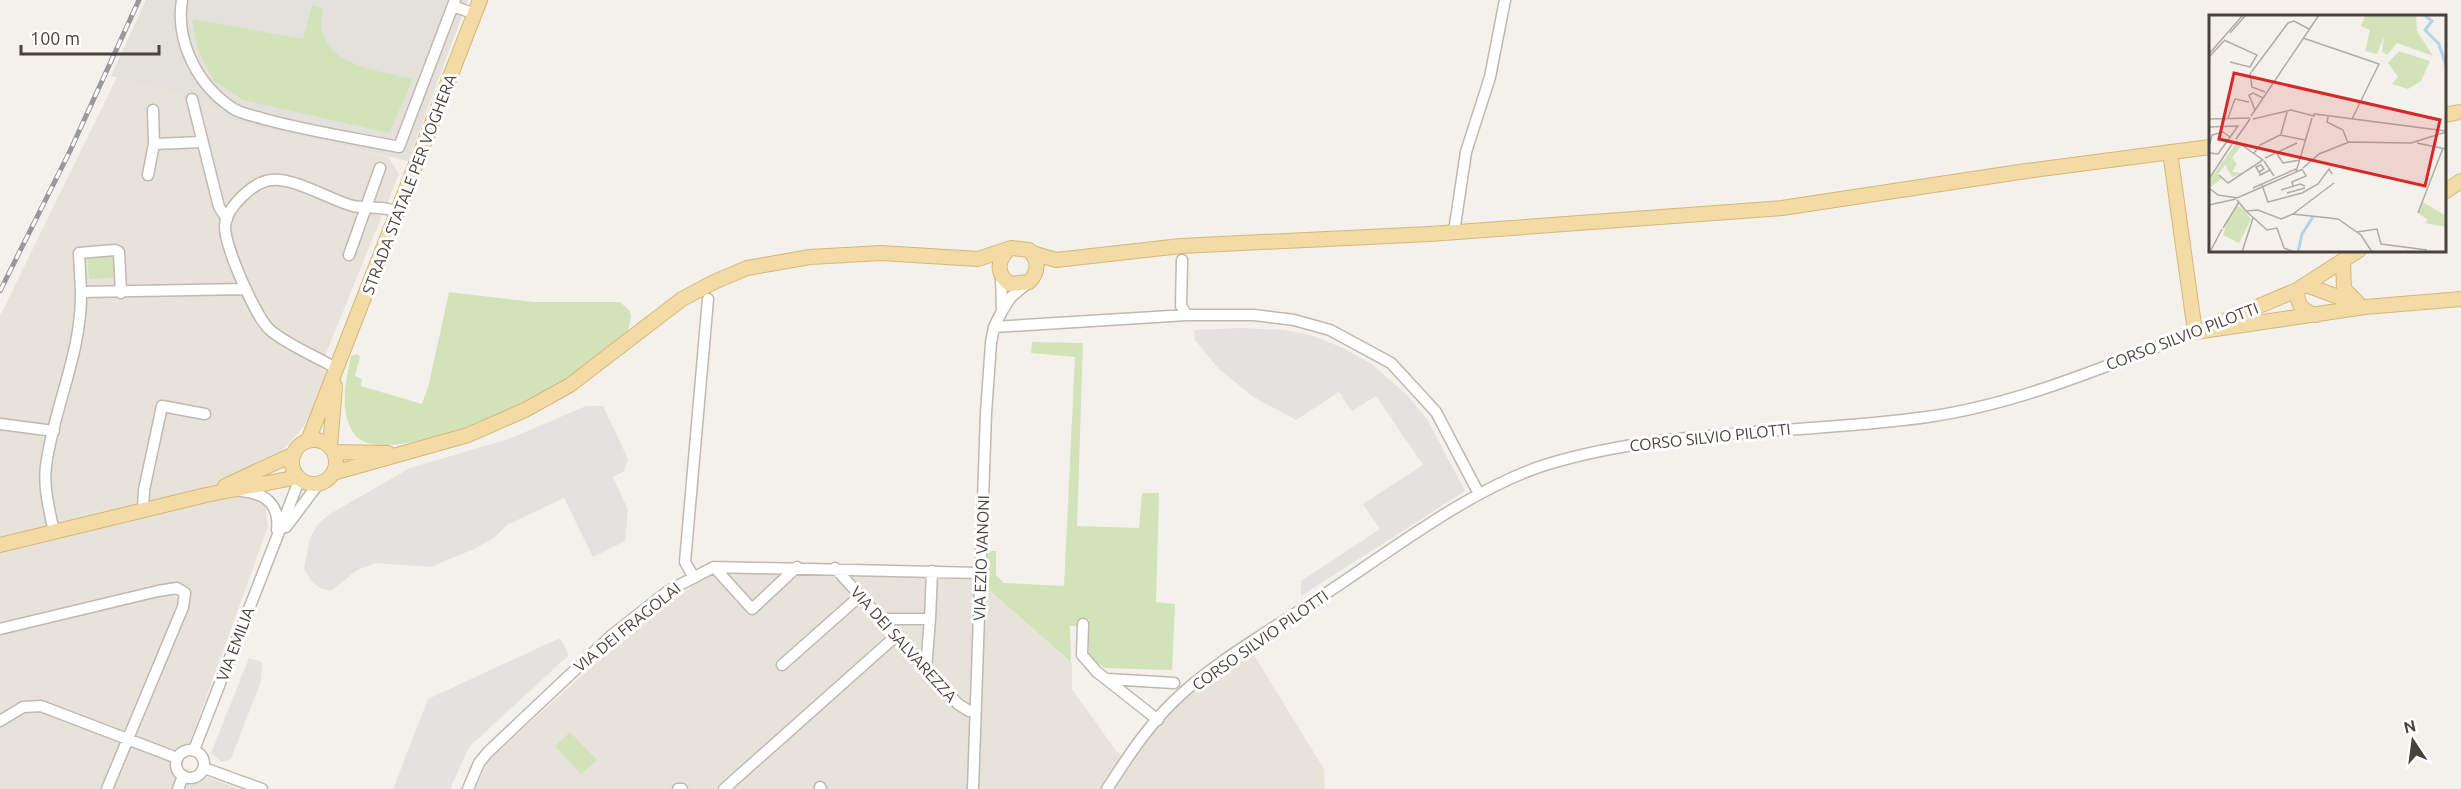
<svg xmlns="http://www.w3.org/2000/svg" width="2461" height="789" viewBox="0 0 2461 789" font-family="Ubuntu,sans-serif">
	<style>
		.residential { fill: #e7e3da }
		.industrial { fill: #e4e1dd }
		.green { fill: #d2e3ba }
		.parking { fill: #e3e2df }
		.lines { fill: none; stroke-linecap: round; stroke-linejoin: round }
		.minor-casing { stroke: #bfb9af; stroke-width: 13 }
		.major-casing { stroke: #d7b777; stroke-width: 16 }
		.minor { stroke: #fff; stroke-width: 10 }
		.major { stroke: #f3dba6; stroke-width: 14 }
		.rail-casing { stroke: #999; stroke-width: 5 }
		.rail { stroke: #fff; stroke-width: 3; stroke-dasharray: 9; stroke-linecap: butt }
		.labels { text-anchor: middle; dominant-baseline: central; stroke-width: 6; stroke-linejoin: round; paint-order: stroke }
		.street-label { font-size: 16px; fill: #48423a; stroke: #fff }
		.inset-river { fill: none; stroke: #b0d3e9; stroke-width: 3 }
		.inset-road { fill: none; stroke: #afaba5; stroke-width: 1.5 }
		.view { fill: #d62828; fill-opacity: 0.15; stroke: #d62828; stroke-width: 3 }
		.inset-edge { fill: none; stroke: #48423a; stroke-width: 3 }
	</style>
	<rect width="100%" height="100%" fill="#f4f1ec"/>
	<path class="residential" d="M117,77L202,100L227,119L247,125L388,157L399,174L320,368L327,372V376L313,409L302,429L279,454L260,466L268,527L181,767L239,789H0V316Z
		M732,570L974,578L1072,663V689L1117,752L1130,761L1162,721L1192,692L1252,652L1324,769L1325,789H475L486,765L494,755L629,633L705,577Z"/>
	<path class="industrial" d="M146,0H468L408,161L247,125L227,119L202,100L111,76Z"/>
	<path class="green" d="M312,5L323,8C311,65 373,69 413,79L389,133L243,100L214,81L198,51L192,21L194,19L303,39Z
		M115,252V278L89,279L87,254Z
		M449,292L534,302H620L629,310L631,316L628,333C604,352 579,373 552,389C521,408 382,469 355,435C338,412 346,381 351,356L357,354L360,357L355,376L362,379L361,386L422,404L429,384Z
		M1032,342L1083,343L1077,526L1139,528L1142,493H1159L1156,602L1175,604L1172,670L1104,668L1089,656V619L1079,620V626H1070L1071,662L986,588L988,551H996V575L1004,583L1064,586L1075,357L1031,353Z
		M570,732L597,760L581,774L555,746Z"/>
	<path class="parking" d="M1241,328L1284,330L1311,335L1343,348L1373,365L1407,395L1427,419L1465,491L1301,596V581L1380,529L1363,504L1423,465L1376,396L1352,411L1339,392L1296,420L1252,396L1219,369L1195,340L1194,330Z
		M586,406H603L628,459L623,472L613,477L628,510L625,541L593,557L564,498L507,525L494,538L474,549L431,567L376,563L357,570L331,591L320,588L312,582L304,569L310,538L318,524L330,514L410,468L509,439Z
		M560,638L569,655L469,747L450,789H393L428,699Z
		M249,658L262,662L261,681L231,759L222,762L211,753Z"/>
	<g class="lines">
		<g class="minor-casing">
			<path id="minor" d="M182,0C175,43 199,87 234,109C242,114 255,116 264,119C308,131 354,138 399,147L455,0
				M453,6L475,14
				M192,99L219,207L227,219
				M153,110L154,144
				M148,175L154,144L202,142
				M1454,232L1466,152L1490,77L1505,0
				M349,255L380,168
				M1182,260L1181,306L1187,315H1254L1294,320L1330,330L1391,363L1436,412L1479,494
				M1001,276L1002,311L1011,297L1029,282
				M81,292L79,253L115,250L119,252L121,293
				M994,327L1187,315
				M337,369C316,356 289,346 270,330C256,318 224,245 225,226C226,208 253,182 271,180C294,177 330,200 353,206C369,209 382,205 398,212
				M0,424L54,431
				M241,491C265,493 280,504 277,530
				M143,510L144,490L162,406L205,414
				M286,527L319,483
				M54,532C49,508 42,484 47,459C56,403 82,350 81,292L246,289
				M714,567L752,609L797,567
				M835,568L958,704L969,711H976
				M693,576L685,562L708,299
				M881,619H930L926,668
				M930,619L932,571
				M1083,624L1082,655L1097,672L1158,720
				M0,629L158,591L177,588L185,593L183,607L107,789
				M782,665L860,596
				M1108,679L1174,683
				M0,721L23,707L41,706L177,758
				M176 764a14 14 0 1 1 28 0a14 14 0 1 1-28 0Z
				M194,750L300,478
				M204,768L262,789
				M820,787L821,789
				M178,789L183,776
				M468,789L479,763L487,753L612,635L668,591L714,567L980,573
				M678,789H682
				M724,789L896,636
				M973,789L986,413L991,343L994,327L1002,311
				M1107,789C1127,758 1147,727 1174,701C1214,662 1267,633 1313,602C1383,557 1467,490 1545,465C1669,427 1799,435 1927,417C2020,404 2108,365 2195,332"/>
		</g>
		<g class="major-casing">
			<path id="major" d="M2444,115L2461,112
				M2170,152L2195,332
				M2444,192L2461,181
				M1032,253L1056,260L1181,246L1430,234L1782,208L2026,171L2210,147
				M2343,262L2344,289L2357,302
				M2306,285L2360,305
				M2297,290C2297,305 2302,311 2316,315
				M2226,320L2297,290L2359,250
				M2195,332L2365,307L2461,299
				M292 462a22 22 0 1 1 44 0a22 22 0 1 1-44 0Z
				M308,441L480,0
				M330,447L335,386
				M334,452L388,453
				M333,473L468,435L525,410L570,385L682,299L714,282L747,268L810,257L881,253L978,259L1011,248L1029,250C1039,260 1039,272 1029,282L1010,284C998,276 996,263 1006,252
				M225,486L294,454
				M0,545L206,495L298,477"/>
		</g>
		<use href="#minor" class="minor"/>
		<use href="#major" class="major"/>
		<g class="rail-casing">
			<path id="rail" d="M0,291L70,151L139,0"/>
		</g>
		<use href="#rail" class="rail"/>
	</g>
	<g class="labels">
		<g class="street-label">
			<text transform="translate(409 184) rotate(-69)">STRADA STATALE PER VOGHERA</text>
			<text transform="translate(2182 336) rotate(-21)">CORSO SILVIO PILOTTI</text>
			<text transform="translate(1710 437) rotate(-6)">CORSO SILVIO PILOTTI</text>
			<text transform="translate(981 558) rotate(-88)">VIA EZIO VANONI</text>
			<text transform="translate(627 627) rotate(-39)">VIA DEI FRAGOLAI</text>
			<text transform="translate(1260 640) rotate(-35)">CORSO SILVIO PILOTTI</text>
			<text transform="translate(235 644) rotate(-69)">VIA EMILIA</text>
			<text transform="translate(904 644) rotate(48)">VIA DEI SALVAREZZA</text>
		</g>
	</g>
	<g transform="translate(2209 15)">
		<rect width="237" height="237" fill="#f4f1ec"/>
		<path d="M156,0H207L208,16L224,41L188,28L178,40L173,37L175,21L168,39L156,36L161,15L152,11ZM190,36L221,46L212,66L199,74L183,69L189,62L179,48ZM28,127L32,131L23,143L28,149L23,157L34,158L23,162L16,150L9,159L13,163L1,173L0,166ZM214,187L237,201V212L216,208L219,205L209,198ZM30,189L42,204L30,228L14,220L19,204L28,191L32,193Z" fill="#d2e3ba"/>
		<path class="inset-river" d="M215,0L223,6L216,15L230,29L237,51M89,237L93,219L104,202"/>
		<path class="inset-road" d="M21,18L37,0M94,23L170,49L143,104M15,25L48,40L41,52L21,47M0,39L34,0M0,42L15,26M56,77L43,72L41,59L79,8L85,6L100,14M46,95L40,80L44,78L54,83M106,99L237,116M42,101L110,0M119,102L118,107L134,115L139,128M19,103L26,84L40,87M0,104L41,103M44,104L82,95L105,101V98M0,112L29,111L9,139L0,138M72,119L78,97M27,124L41,104M202,128L237,117M208,128L237,134M0,132L3,120L14,117L21,122M45,138L51,130L71,120L96,125M68,139L74,148L91,145M56,143L88,128M55,146L65,161M94,153L110,139L140,127L202,128M50,157L55,154L52,150L47,152L50,157L51,159V160L61,155M87,157L103,103M10,160L19,168L54,145L27,126M0,164L25,126M53,170L59,187L93,178L109,169L120,154L123,159M84,171L83,167L97,161L93,154M0,173L9,180L29,183M44,173L87,154M72,175L91,169L96,171M78,178L96,173M28,183L94,154M28,185L37,196L49,195L72,204L84,199L129,204L152,220L163,237M0,190L27,184M37,196L58,215L68,213L75,233L85,237M209,198L234,133M84,199L125,168M14,213L30,187M148,217L168,214L172,229L218,235M1,237L13,214M33,237L44,203"/>
		<path class="view" d="M25,58L231,105L216,171L10,124Z"/>
		<rect width="237" height="237" class="inset-edge"/>
	</g>
	<g transform="translate(2413 741) rotate(347)" stroke="#ffffff" stroke-width="4.5" paint-order="stroke">
	<path d="M0-4.5L10 22L0 15L-10 22Z" fill="#48423a"/>
	<text y="-9" font-size="16" font-weight="bold" text-anchor="middle" fill="#48423a">N</text>
	</g>
	<path d="M21 45v9h138v-9" fill="none" stroke="#48423a" stroke-width="3"/>
	<text x="30" y="45" font-size="18" fill="#48423a" stroke="#ffffff" stroke-width="4.5" paint-order="stroke">100 m</text>
</svg>
